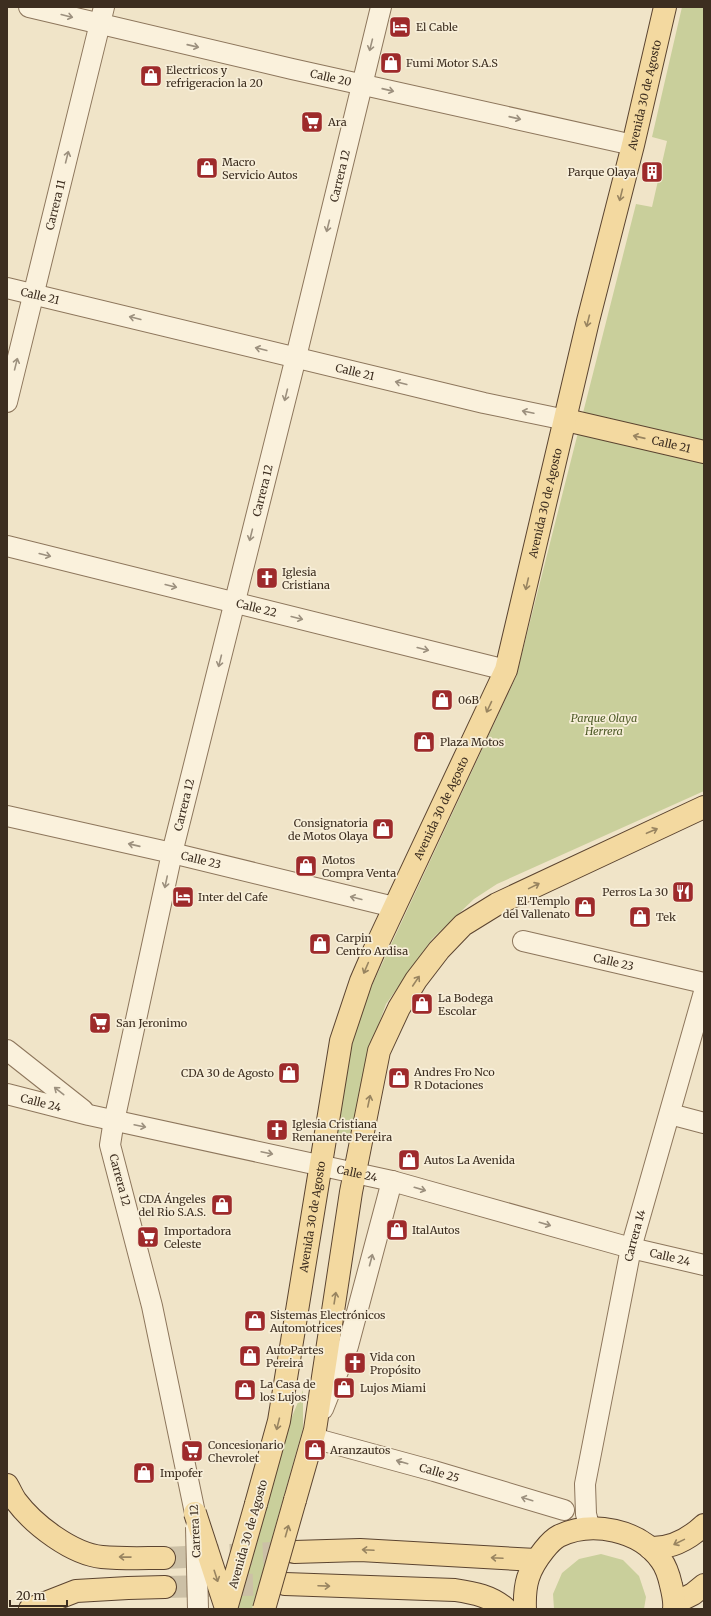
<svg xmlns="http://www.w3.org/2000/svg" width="711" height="1616" viewBox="0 0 711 1616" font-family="Merriweather,serif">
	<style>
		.green { fill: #c9cf9b }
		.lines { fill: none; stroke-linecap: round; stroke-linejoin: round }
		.major-tunnel { stroke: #ccc0a6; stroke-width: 22; stroke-dasharray: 22 11; stroke-linecap: butt }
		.minor-casing { stroke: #8d765c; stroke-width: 22 }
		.major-casing { stroke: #5b4430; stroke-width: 24 }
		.minor { stroke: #faf1dc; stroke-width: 20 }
		.major { stroke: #f3d9a0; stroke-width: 22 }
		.minor-bridge-casing { stroke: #8d765c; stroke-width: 22; stroke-linecap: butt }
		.major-bridge-casing { stroke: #5b4430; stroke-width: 24; stroke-linecap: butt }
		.minor-bridge { stroke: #faf1dc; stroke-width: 20 }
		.major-bridge { stroke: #f3d9a0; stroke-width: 22 }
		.oneway { stroke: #9c907e }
		.oneway2 { stroke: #988460 }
		.labels { text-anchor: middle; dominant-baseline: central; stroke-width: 3.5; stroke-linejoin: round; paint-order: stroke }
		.poi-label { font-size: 11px; fill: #3d2e20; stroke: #f7eed8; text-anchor: start }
		.street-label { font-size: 11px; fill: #3d2e20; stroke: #f7eed8 }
		.park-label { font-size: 11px; font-style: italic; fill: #4d5a26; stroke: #f7eed8 }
	</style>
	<rect width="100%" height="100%" fill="#f0e4c8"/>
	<path class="green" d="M682,7H704V791L497,884L474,899L432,939L386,1004L370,1048L351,1143L335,1140L351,1043L368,994L516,677L636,204L652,207L667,141L652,137Z
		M303,1390V1428L252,1609H235L289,1424Z
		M601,1554L623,1560L639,1576L646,1597L644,1609H554L553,1594L562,1573L579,1559Z"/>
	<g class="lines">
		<path class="major-tunnel" d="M164,1558L294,1552
			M165,1587L285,1584"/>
		<g class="minor-casing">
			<g id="minor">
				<path id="s1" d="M29,7L292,69L633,145"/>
				<path id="s2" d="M7,288L484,403L566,420"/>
				<path id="s3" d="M7,402L104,7"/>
				<path id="s4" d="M7,546L506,670"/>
				<path id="s5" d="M7,816L172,853L394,907"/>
				<path id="s6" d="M523,941L704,983"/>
				<path d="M7,1050L83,1110"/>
				<path id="s7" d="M7,1094L89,1115L392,1181L631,1248L704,1265"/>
				<path d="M670,1114L704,1123"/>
				<path d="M323,1409L348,1346L392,1181"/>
				<path id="s8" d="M313,1438L434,1471L564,1510"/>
				<path id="s9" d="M195,1513L152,1306L110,1145L113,1126L172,853L296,357L381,7"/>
				<path id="s10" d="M590,1529L586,1514L585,1484L631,1248L704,992"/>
			</g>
		</g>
		<g class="major-casing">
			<g id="major">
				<path id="s11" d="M566,420L704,452"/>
				<path d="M7,1485C10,1490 13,1497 16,1501C34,1525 72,1554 102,1557C123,1559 144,1558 164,1558"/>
				<path d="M295,1500L315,1430L351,1192L379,1051L399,1008L416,980L439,950L463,925L497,904L704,807"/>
				<path id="s12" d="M256,1504L279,1421L341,1041L361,981L374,951L506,670L588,321L633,145L665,7"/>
				<path d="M650,1548C672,1549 689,1539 704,1525"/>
				<path d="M294,1552L360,1550L536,1560"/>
				<path d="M285,1584L455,1590C474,1593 491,1596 506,1609"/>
				<path d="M675,1603L693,1594L704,1585"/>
				<path d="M30,1609L76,1591L128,1588L165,1587"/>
				<path d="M525,1609C524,1584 528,1570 544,1550C548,1545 553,1539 559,1536C592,1520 640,1530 661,1560C667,1568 669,1576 671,1585C673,1593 675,1601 674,1609"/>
			</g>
		</g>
		<use href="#minor" class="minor"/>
		<use href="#major" class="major"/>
		<g class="minor-bridge-casing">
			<path id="minor-bridge" d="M196,1527L198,1609"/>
		</g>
		<g class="major-bridge-casing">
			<path id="major-bridge" d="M195,1513L226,1608
				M226,1609L256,1504
				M264,1609L295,1500"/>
		</g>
		<use href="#minor-bridge" class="minor-bridge"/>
		<use href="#major-bridge" class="major-bridge"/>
	</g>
	<defs><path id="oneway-shaft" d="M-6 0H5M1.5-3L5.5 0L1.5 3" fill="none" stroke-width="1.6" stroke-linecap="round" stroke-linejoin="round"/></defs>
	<g class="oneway">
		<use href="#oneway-shaft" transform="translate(67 16) rotate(14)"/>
		<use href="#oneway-shaft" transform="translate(371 45) rotate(104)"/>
		<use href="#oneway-shaft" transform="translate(193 46) rotate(13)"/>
		<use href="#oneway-shaft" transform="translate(388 90) rotate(13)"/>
		<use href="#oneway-shaft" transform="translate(515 118) rotate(13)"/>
		<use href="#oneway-shaft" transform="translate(67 157) rotate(-76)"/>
		<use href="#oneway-shaft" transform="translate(328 226) rotate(104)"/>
		<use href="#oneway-shaft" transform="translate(135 318) rotate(-166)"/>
		<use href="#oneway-shaft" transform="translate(261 349) rotate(-166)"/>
		<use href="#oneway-shaft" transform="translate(16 364) rotate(-76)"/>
		<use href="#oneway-shaft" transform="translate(401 383) rotate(-166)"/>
		<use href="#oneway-shaft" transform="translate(286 395) rotate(104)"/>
		<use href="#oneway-shaft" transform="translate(528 412) rotate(-168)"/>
		<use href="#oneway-shaft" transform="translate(251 535) rotate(104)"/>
		<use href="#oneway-shaft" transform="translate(45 555) rotate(14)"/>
		<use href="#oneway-shaft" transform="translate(171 586) rotate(14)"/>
		<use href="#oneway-shaft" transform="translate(297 618) rotate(14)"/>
		<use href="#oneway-shaft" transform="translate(423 649) rotate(14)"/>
		<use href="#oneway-shaft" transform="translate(220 661) rotate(104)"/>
		<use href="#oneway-shaft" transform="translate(134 845) rotate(-167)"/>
		<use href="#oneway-shaft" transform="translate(166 882) rotate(102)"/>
		<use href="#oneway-shaft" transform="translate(356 898) rotate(-166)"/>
		<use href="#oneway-shaft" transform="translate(59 1091) rotate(-142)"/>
		<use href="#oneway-shaft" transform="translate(140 1126) rotate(12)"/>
		<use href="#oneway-shaft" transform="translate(267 1153) rotate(12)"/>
		<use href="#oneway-shaft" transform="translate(420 1189) rotate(16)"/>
		<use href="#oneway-shaft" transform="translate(545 1224) rotate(16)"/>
		<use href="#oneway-shaft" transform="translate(371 1260) rotate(-75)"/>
		<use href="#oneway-shaft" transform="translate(402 1462) rotate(-164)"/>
		<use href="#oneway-shaft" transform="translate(527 1499) rotate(-163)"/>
	</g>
	<g class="oneway2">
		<use href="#oneway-shaft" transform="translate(621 195) rotate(104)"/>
		<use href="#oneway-shaft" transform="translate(588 321) rotate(104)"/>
		<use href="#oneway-shaft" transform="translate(639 437) rotate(-167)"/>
		<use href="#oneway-shaft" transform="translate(527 584) rotate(103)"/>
		<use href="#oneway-shaft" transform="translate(489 707) rotate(115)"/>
		<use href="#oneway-shaft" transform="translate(652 831) rotate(-23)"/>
		<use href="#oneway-shaft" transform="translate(534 886) rotate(-26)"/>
		<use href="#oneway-shaft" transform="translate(366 968) rotate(113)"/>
		<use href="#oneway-shaft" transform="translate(416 981) rotate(-56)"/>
		<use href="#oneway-shaft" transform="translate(369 1101) rotate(-78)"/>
		<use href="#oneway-shaft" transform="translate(335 1298) rotate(-81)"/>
		<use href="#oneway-shaft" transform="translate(278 1424) rotate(104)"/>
		<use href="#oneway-shaft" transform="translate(287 1531) rotate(-74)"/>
		<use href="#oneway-shaft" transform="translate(679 1542) rotate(154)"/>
		<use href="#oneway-shaft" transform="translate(368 1550) rotate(-177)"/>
		<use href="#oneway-shaft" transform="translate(125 1557) rotate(-179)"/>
		<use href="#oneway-shaft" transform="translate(497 1558) rotate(-177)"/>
		<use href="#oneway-shaft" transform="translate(216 1576) rotate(72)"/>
		<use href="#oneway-shaft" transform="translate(324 1586) rotate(2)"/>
	</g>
	<defs>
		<g id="hotel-square" transform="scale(1.15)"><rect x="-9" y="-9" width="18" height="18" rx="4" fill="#9e2a2b" stroke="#f7eed8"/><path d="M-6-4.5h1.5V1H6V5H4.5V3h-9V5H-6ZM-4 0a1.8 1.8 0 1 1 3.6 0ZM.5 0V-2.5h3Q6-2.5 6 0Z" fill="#fff"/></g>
		<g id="shop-square" transform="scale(1.15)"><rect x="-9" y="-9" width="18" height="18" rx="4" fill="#9e2a2b" stroke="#f7eed8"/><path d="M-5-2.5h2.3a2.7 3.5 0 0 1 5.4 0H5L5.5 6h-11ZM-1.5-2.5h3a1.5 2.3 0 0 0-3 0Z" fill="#fff"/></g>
		<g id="supermarket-square" transform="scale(1.15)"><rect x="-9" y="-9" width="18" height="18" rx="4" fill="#9e2a2b" stroke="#f7eed8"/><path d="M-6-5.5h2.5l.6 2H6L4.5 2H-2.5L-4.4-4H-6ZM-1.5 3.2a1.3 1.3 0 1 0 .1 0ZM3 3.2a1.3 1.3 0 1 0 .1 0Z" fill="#fff"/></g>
		<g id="building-square" transform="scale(1.15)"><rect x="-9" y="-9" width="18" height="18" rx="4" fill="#9e2a2b" stroke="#f7eed8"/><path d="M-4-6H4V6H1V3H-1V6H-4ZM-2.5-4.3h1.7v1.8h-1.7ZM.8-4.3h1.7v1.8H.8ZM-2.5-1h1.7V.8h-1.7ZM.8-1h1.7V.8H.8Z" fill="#fff"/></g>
		<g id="church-square" transform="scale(1.15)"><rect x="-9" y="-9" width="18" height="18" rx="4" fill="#9e2a2b" stroke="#f7eed8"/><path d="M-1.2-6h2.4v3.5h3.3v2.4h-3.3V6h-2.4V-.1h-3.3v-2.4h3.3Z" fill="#fff"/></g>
		<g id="restaurant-square" transform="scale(1.15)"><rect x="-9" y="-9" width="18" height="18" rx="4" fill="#9e2a2b" stroke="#f7eed8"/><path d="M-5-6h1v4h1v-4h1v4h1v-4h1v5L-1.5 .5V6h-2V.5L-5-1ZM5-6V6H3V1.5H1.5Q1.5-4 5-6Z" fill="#fff"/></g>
	</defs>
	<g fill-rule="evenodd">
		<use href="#hotel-square" x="400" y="27"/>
		<use href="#shop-square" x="391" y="63"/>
		<use href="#shop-square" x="151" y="76"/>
		<use href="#supermarket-square" x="312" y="122"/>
		<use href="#shop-square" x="207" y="168"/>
		<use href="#building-square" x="652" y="172"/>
		<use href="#church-square" x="267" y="578"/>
		<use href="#shop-square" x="442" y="700"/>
		<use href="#shop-square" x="424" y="742"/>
		<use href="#shop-square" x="383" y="829"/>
		<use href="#shop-square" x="306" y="866"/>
		<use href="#restaurant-square" x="683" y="892"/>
		<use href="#hotel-square" x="183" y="897"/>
		<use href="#shop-square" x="585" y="907"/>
		<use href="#shop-square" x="640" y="917"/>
		<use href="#shop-square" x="320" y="944"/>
		<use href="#shop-square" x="422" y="1004"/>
		<use href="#supermarket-square" x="100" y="1023"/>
		<use href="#shop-square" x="289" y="1073"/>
		<use href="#shop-square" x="399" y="1078"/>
		<use href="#church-square" x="277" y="1130"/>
		<use href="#shop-square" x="409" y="1160"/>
		<use href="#shop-square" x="222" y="1205"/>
		<use href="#shop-square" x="397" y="1230"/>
		<use href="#supermarket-square" x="148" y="1237"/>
		<use href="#shop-square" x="255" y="1321"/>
		<use href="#shop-square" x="250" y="1356"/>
		<use href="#church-square" x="355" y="1363"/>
		<use href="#shop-square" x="344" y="1388"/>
		<use href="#shop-square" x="245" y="1390"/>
		<use href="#shop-square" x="315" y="1450"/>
		<use href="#supermarket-square" x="192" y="1451"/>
		<use href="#shop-square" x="144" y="1473"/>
	</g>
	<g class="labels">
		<g class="poi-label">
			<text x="416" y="27">El Cable</text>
			<text x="406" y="63">Fumi Motor S.A.S</text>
			<text x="166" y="70">Electricos y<tspan x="166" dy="13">refrigeracion la 20</tspan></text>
			<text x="328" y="122">Ara</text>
			<text x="222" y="162">Macro<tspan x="222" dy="13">Servicio Autos</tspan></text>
			<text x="636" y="172" text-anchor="end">Parque Olaya</text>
			<text x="282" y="572">Iglesia<tspan x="282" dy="13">Cristiana</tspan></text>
			<text x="458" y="700">06B</text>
			<text x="440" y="742">Plaza Motos</text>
			<text x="368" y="823" text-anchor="end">Consignatoria<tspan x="368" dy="13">de Motos Olaya</tspan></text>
			<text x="322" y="860">Motos<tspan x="322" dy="13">Compra Venta</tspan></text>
			<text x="668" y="892" text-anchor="end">Perros La 30</text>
			<text x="198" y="897">Inter del Cafe</text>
			<text x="570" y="901" text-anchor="end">El Templo<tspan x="570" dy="13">del Vallenato</tspan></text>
			<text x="656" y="917">Tek</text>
			<text x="336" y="938">Carpin<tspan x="336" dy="13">Centro Ardisa</tspan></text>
			<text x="438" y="998">La Bodega<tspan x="438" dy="13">Escolar</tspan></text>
			<text x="116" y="1023">San Jeronimo</text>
			<text x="414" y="1072">Andres Fro Nco<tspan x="414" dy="13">R Dotaciones</tspan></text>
			<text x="274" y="1073" text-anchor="end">CDA 30 de Agosto</text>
			<text x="292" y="1124">Iglesia Cristiana<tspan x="292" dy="13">Remanente Pereira</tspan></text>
			<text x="424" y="1160">Autos La Avenida</text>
			<text x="206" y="1199" text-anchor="end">CDA Ángeles<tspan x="206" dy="13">del Rio S.A.S.</tspan></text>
			<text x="412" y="1230">ItalAutos</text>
			<text x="164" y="1231">Importadora<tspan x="164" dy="13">Celeste</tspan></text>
			<text x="270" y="1315">Sistemas Electrónicos<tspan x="270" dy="13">Automotrices</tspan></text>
			<text x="266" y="1350">AutoPartes<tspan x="266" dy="13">Pereira</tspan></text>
			<text x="370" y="1357">Vida con<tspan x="370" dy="13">Propósito</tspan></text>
			<text x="260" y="1384">La Casa de<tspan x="260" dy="13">los Lujos</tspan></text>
			<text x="360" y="1388">Lujos Miami</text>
			<text x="208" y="1445">Concesionario<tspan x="208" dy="13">Chevrolet</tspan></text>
			<text x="330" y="1450">Aranzautos</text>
			<text x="160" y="1473">Impofer</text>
		</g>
		<g class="street-label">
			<text stroke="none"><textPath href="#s1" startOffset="310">Calle 20</textPath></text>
			<text stroke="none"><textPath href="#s12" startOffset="1469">Avenida 30 de Agosto</textPath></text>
			<text stroke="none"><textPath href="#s9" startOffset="1374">Carrera 12</textPath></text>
			<text stroke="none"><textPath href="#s3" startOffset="203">Carrera 11</textPath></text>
			<text stroke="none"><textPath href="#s2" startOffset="34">Calle 21</textPath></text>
			<text stroke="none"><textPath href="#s2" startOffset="358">Calle 21</textPath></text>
			<text stroke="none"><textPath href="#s11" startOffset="108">Calle 21</textPath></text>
			<text stroke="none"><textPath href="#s9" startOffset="1050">Carrera 12</textPath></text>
			<text stroke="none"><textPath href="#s12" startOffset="1049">Avenida 30 de Agosto</textPath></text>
			<text stroke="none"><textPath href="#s4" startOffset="257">Calle 22</textPath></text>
			<text stroke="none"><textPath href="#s9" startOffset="726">Carrera 12</textPath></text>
			<text stroke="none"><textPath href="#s12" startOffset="725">Avenida 30 de Agosto</textPath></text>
			<text stroke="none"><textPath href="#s5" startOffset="199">Calle 23</textPath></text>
			<text stroke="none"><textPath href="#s6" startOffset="93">Calle 23</textPath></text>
			<text stroke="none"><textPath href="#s7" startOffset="35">Calle 24</textPath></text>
			<text stroke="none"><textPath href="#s7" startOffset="359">Calle 24</textPath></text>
			<text transform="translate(120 1180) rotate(75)">Carrera 12</text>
			<text stroke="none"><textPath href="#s12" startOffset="293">Avenida 30 de Agosto</textPath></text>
			<text stroke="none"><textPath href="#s10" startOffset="299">Carrera 14</textPath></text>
			<text stroke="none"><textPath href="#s7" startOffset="683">Calle 24</textPath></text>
			<text stroke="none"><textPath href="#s8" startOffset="131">Calle 25</textPath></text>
			<text transform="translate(195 1531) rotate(-93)">Carrera 12</text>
			<text transform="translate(248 1534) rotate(-74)">Avenida 30 de Agosto</text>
		</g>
		<g class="park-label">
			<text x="604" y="718">Parque Olaya<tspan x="604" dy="13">Herrera</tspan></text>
		</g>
	</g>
	<rect width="711" height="1616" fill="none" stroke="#3d2e20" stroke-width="16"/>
	<path d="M10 1600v6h57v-6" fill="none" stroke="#3d2e20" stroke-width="2"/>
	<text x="16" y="1600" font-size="12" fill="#3d2e20" stroke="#f7eed8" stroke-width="3" paint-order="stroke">20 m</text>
</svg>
